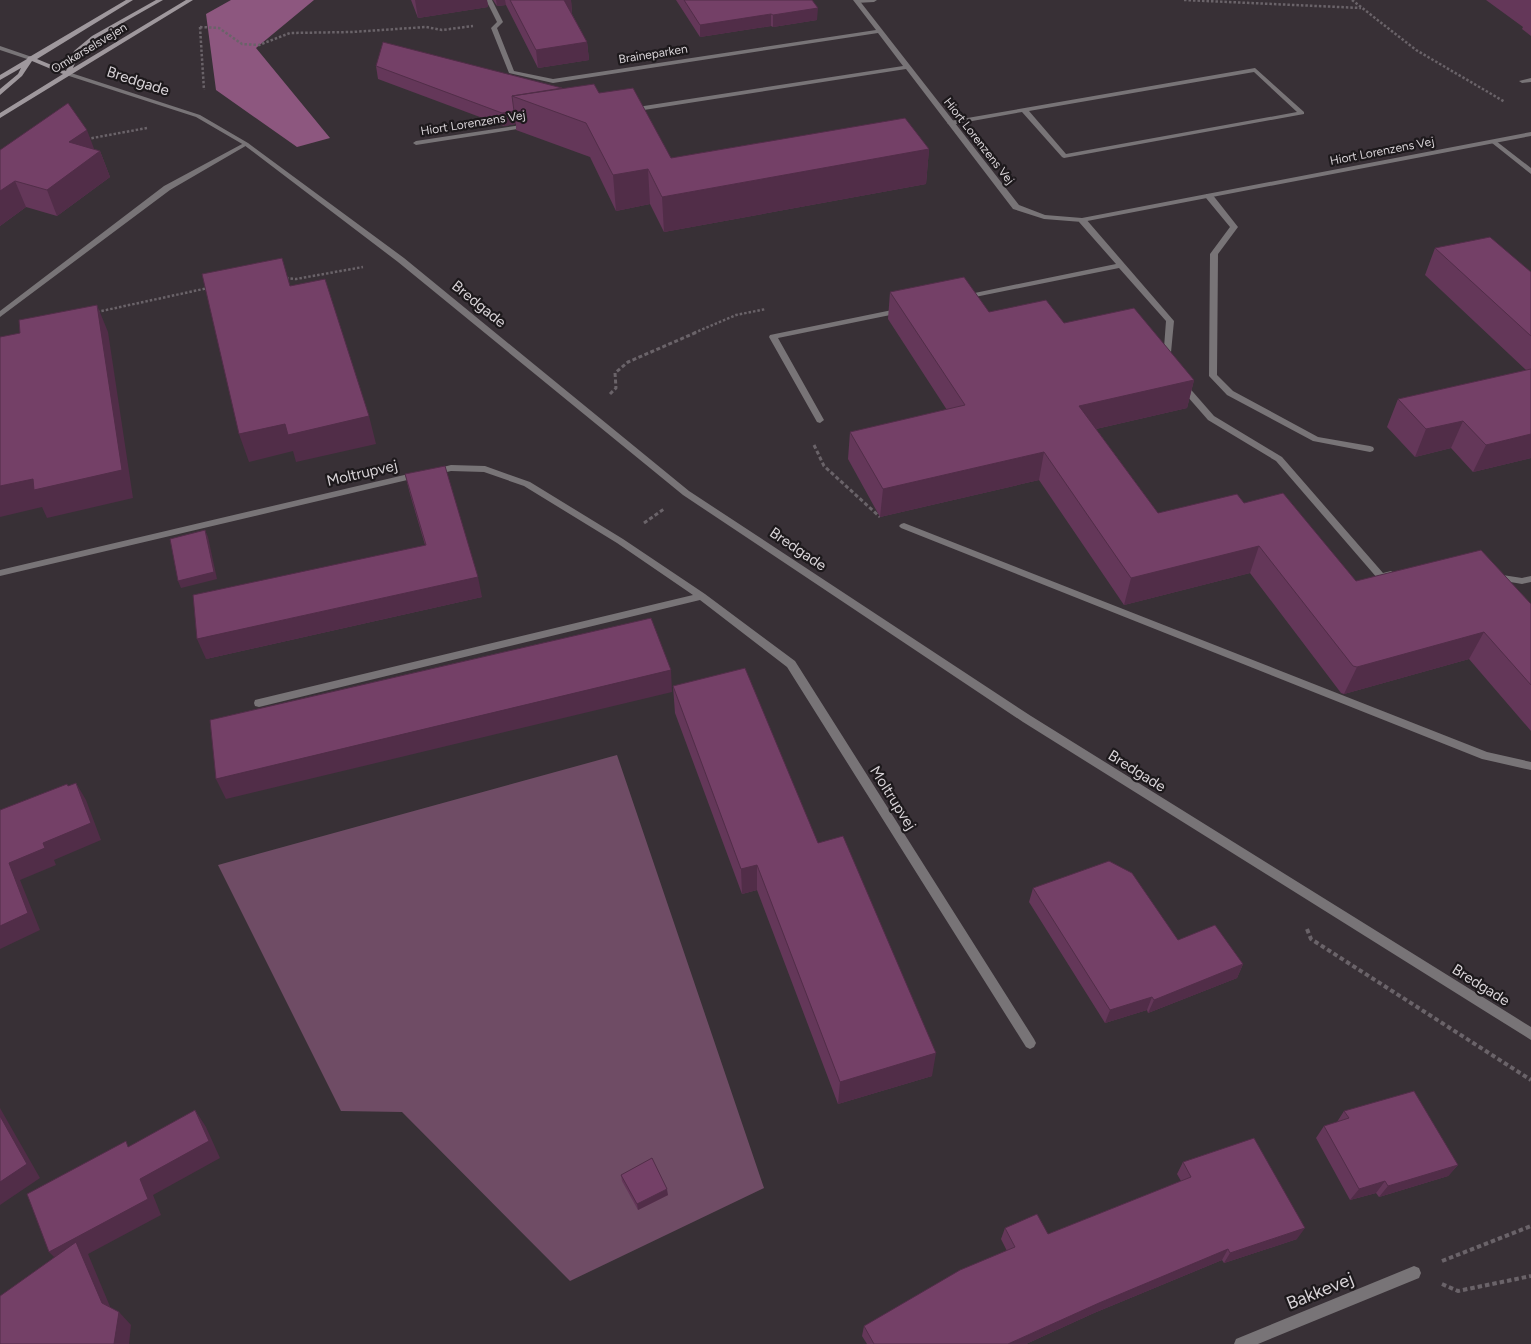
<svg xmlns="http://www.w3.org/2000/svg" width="1531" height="1344" viewBox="0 0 1531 1344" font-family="Figtree,sans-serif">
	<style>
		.green { fill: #6f4c65 }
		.forest { fill: #8d577f }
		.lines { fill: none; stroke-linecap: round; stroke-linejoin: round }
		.path-far2 { stroke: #6a6369; stroke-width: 2.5; stroke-dasharray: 2.5 2; stroke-linecap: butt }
		.path-far1 { stroke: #6a6369; stroke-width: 3; stroke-dasharray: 4 2.5; stroke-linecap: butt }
		.path { stroke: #6a6369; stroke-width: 4; stroke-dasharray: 4.5 3; stroke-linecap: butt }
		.service { fill: #787477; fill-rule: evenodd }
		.minor { fill: #787477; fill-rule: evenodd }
		.tertiary { fill: #787477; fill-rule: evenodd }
		.secondary { fill: #9f989d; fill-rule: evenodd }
		.wall { fill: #643759 }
		.shaded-wall { fill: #512d48 }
		.building { fill: #744067; stroke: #512d48 }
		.labels { text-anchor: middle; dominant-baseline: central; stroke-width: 4.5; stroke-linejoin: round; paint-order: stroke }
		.far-street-label { font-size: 12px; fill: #d8d3d7; stroke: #1d191c }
		.street-label { font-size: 15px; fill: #d8d3d7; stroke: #1d191c }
		.near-street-label { font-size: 18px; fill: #d8d3d7; stroke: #1d191c }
	</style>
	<rect width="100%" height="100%" fill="#383036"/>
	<path class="green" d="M617,755L764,1188L570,1281L402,1112L341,1111L218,865Z"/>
	<path class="forest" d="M231,0H314L256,48L330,138L297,147L216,90L206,14Z"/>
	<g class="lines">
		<path class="path-far2" d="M1184,0L1361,8
			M1352,0L1416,50L1505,102
			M200,27L219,28L242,44L259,45L290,33L352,32L426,27L442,30L473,26
			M200,27L204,90
			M87,139L147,128
			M286,278L296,279L363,267
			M97,312L208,288
			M694,333L736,315L766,309"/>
		<path class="path-far1" d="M610,394L616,388L615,373L628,362L697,332
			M814,445L824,466L880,517
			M644,523L664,509"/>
		<path class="path" d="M1307,929L1311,939L1531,1080
			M1442,1261L1531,1226
			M1442,1284L1458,1291L1531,1276"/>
		<path class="service" d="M858,0H877L874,2L856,3V1Z
			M1255,68L1304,112V114L1064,158L1062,157L1022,112L950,125L947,123L950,121ZM1254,72L1297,112L1066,154L1029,111Z
			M1531,78V82L1522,83L1519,81Z
			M1492,141H1496L1531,168V174L1492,143Z
			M1206,194H1212L1238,227L1218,254L1217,375L1233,391L1318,437L1370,446L1373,447L1374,449L1373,451L1370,452L1313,441L1227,395L1209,376L1210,254L1230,227L1206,198Z
			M1079,218H1085L1174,321L1170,363L1167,364L1163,361L1166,321L1119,268L965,299L961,297L965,295L1116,264L1079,222Z
			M902,308L906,310L905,312L778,338L824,420L820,423L817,422L769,337L770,335Z
			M1183,383L1186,384L1214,416L1282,457L1383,573L1391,571L1396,574L1394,576L1381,580L1378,579L1276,461L1208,420L1180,388L1179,386Z
			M904,523L1487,752L1531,762V770L1482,759L901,528L899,526L901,524Z
			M1496,574L1522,578L1531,576V582L1522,584L1493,579L1491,577Z"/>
		<path class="minor" d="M486,0H492L503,22L497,28L514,71L553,79L876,30L853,0H859L1019,205L1045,215L1082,218L1531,132V136L1082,222L1044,219L1013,209L906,69L631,112L628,110L631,108L903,66L878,33L553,83L509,73L491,28L497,22Z
			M528,124L531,126L530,127L416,145L413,143L416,141Z
			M244,143L249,144L170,190L0,317V311L164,186Z
			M451,465L485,466L530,482L623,539L705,594L795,661L1034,1039L1036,1043L1034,1047L1030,1049L1026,1047L787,667L700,600L259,707L255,706L254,703L255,700L259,699L693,595L617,543L524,486L484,472L451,471L434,475L430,472L431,470Z
			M417,472L420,473L421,475L420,477L0,576V570Z
			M1414,1266L1419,1268L1421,1273L1419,1278L1258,1344H1234L1236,1339Z"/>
		<path class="tertiary" d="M0,46L32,57L33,58L30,60L0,50Z
			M68,72L200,115L248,143L404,258L689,491L1031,716L1531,1027V1040L1023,722L683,495L398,262L244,145L196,117L66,75L65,74Z"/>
		<path class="secondary" d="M126,0H133L37,59L66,71L74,51L92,36L156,0H163L96,38L79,53L73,68L186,0H193L0,118V113L63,74L32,61L22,76L0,95V89L18,74L21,68L0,80V75L27,59L28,57L31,56Z"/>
	</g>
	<path class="wall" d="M411,0H487L488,7L418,18Z
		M493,0H571L572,14L587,42L589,60L538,68L506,5L497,6Z
		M676,0H812L817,20L773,27L771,26L700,37Z
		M1486,0H1531V36L1522,29L1523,27Z
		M376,66L599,93L671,158L929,149L926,184L664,232L650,204L616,211L590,157L516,130V124L504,126L378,79Z
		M94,149L100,151L110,177L57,216L26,207L0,226V150Z
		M1435,248L1531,272V458L1473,472L1451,448L1415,457L1387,427L1398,399L1526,370L1425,275Z
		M890,292L989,312L1064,323L1194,380L1187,408L1096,429L1158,513L1244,503L1356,581L1531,604V731L1469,659L1344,694L1341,693L1250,573L1124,605L1039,480L880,517L848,459L850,432L947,410L888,319Z
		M405,474L482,597L206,659L425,545L410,494Z
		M673,686L818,843L932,1076L838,1104L757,890L742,894L675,713Z
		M1033,888L1178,940L1243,964L1237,978L1148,1013L1147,1010L1105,1023L1029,902Z
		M1344,1111L1458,1165L1448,1176L1379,1197L1376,1193L1350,1200L1316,1138L1324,1126L1337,1122Z
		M1183,1162L1297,1239L1224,1263L1222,1260L1094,1313L1026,1344H867L862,1336L864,1326L1007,1251L1001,1239L1005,1228L1048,1234L1181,1181L1177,1174Z
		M621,1175L668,1195L638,1210L622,1181Z"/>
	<path class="shaded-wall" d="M415,0H487L488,7L418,18Z
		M496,0H505L506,5L497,6Z
		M563,0H571L572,14Z
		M818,8L817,20L773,27V15Z
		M771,14V26L700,37V25Z
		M587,42L589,60L538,68L536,50Z
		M514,111L516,124L504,126L502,113Z
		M87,130L96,154L100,151L110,177L57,216L47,190L69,142Z
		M929,149L926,184L664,232L662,197Z
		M648,169L650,204L616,211L613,175Z
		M15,181L26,207L0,226V191Z
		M97,305L108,332L133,498L47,518L42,507L0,517V486Z
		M1194,380L1187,408L1074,434L1079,406Z
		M369,416L376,444L296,462L293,451L249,462L239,434L285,424Z
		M1463,421L1451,448L1415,457L1426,429Z
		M1531,434V458L1473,472L1486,445Z
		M1044,452L1039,480L880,517L883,489Z
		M205,530L208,537L217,579L181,588L178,581Z
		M1259,546L1250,573L1124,605L1131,578Z
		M478,577L482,597L206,659L197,639Z
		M1484,632L1469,659L1344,694L1357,667Z
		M671,670L672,692L226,799L216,779Z
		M76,783L86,800L101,840L54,860L56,865L20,880L40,930L0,949V926L9,863L43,843Z
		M757,865V890L742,894L741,869Z
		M1243,964L1237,978L1148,1013L1154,1000Z
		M1152,997L1147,1010L1105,1023L1110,1010Z
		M936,1053L932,1076L838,1104L840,1082Z
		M0,1108L40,1178L0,1205Z
		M195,1110L206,1127L220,1158L153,1195L161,1215L88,1254L114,1316L49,1252L140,1179Z
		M1458,1165L1448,1176L1379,1197L1388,1186Z
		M1385,1181L1376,1193L1350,1200L1359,1189Z
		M667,1189L668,1195L638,1210L637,1204Z
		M1305,1228L1297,1239L1224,1263L1230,1253Z
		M1228,1249L1222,1260L1094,1313L1026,1344H1008L1099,1303Z
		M119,1312L131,1325L129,1344H114Z"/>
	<path class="building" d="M510,0H564L587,42L536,50Z
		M684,0H812L818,8L773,15L771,14L700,25Z
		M383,42L562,88L512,96L514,111L502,113L376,66Z
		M594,84L599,93L633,88L671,158L905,118L929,149L662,197L648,169L613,175L586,123L512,96Z
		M68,103L87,130L69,142L100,151L47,190L15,181L0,191V150Z
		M1490,237L1531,272V336L1435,248Z
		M282,258L290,286L325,279L369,416L288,435L285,424L239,434L202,274Z
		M964,277L989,312L1046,300L1064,323L1134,308L1194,380L1079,406L1158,513L1237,494L1244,503L1283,493L1356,581L1481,550L1531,604V685L1484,632L1357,667L1353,666L1259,546L1131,578L1044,452L883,489L850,432L965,405L890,292Z
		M97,305L122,470L34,490L33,479L0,486V337L20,333L19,320Z
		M1531,369V434L1486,445L1463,421L1426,429L1398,399Z
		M445,466L478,577L197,639L193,595L426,545L405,474Z
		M205,530L214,572L178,581L170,539Z
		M651,618L671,670L216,779L210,720Z
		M745,668L818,843L843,836L936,1053L840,1082L757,865L741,869L673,686Z
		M76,783L91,823L43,843L45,848L9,863L28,913L0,926V810L67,784L68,786Z
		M1109,861L1132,873L1178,940L1215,925L1243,964L1154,1000L1152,997L1110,1010L1033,888Z
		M1414,1091L1458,1165L1388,1186L1385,1181L1359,1189L1324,1126L1349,1118L1344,1111Z
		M195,1110L209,1141L140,1179L148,1199L49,1252L27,1194L126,1141L128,1147Z
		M0,1116L27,1164L0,1182Z
		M1254,1138L1305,1228L1230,1253L1228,1249L1099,1303L1008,1344H874L864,1326L960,1270L1015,1247L1005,1228L1037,1214L1048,1234L1191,1177L1183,1162Z
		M652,1158L667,1189L637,1204L621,1175Z
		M76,1242L102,1303L119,1312L114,1344H0V1296Z"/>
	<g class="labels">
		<g class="far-street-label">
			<text transform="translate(89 48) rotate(-31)">Omkørselsvejen</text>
			<text transform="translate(653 54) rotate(-9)">Braineparken</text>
			<text transform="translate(473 123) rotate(-9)">Hiort Lorenzens Vej</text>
			<text transform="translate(979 141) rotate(52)">Hiort Lorenzens Vej</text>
			<text transform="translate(1382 151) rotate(-11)">Hiort Lorenzens Vej</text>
		</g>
		<g class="street-label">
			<text transform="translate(138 81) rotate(18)">Bredgade</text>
			<text transform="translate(479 304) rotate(39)">Bredgade</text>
			<text transform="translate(362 473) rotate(-13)">Moltrupvej</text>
			<text transform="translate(798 549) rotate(34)">Bredgade</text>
			<text transform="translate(1137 771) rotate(32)">Bredgade</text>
			<text transform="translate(893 798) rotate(58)">Moltrupvej</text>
			<text transform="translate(1481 985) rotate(32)">Bredgade</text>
		</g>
		<g class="near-street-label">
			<text transform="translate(1320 1291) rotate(-22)">Bakkevej</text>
		</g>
	</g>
</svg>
